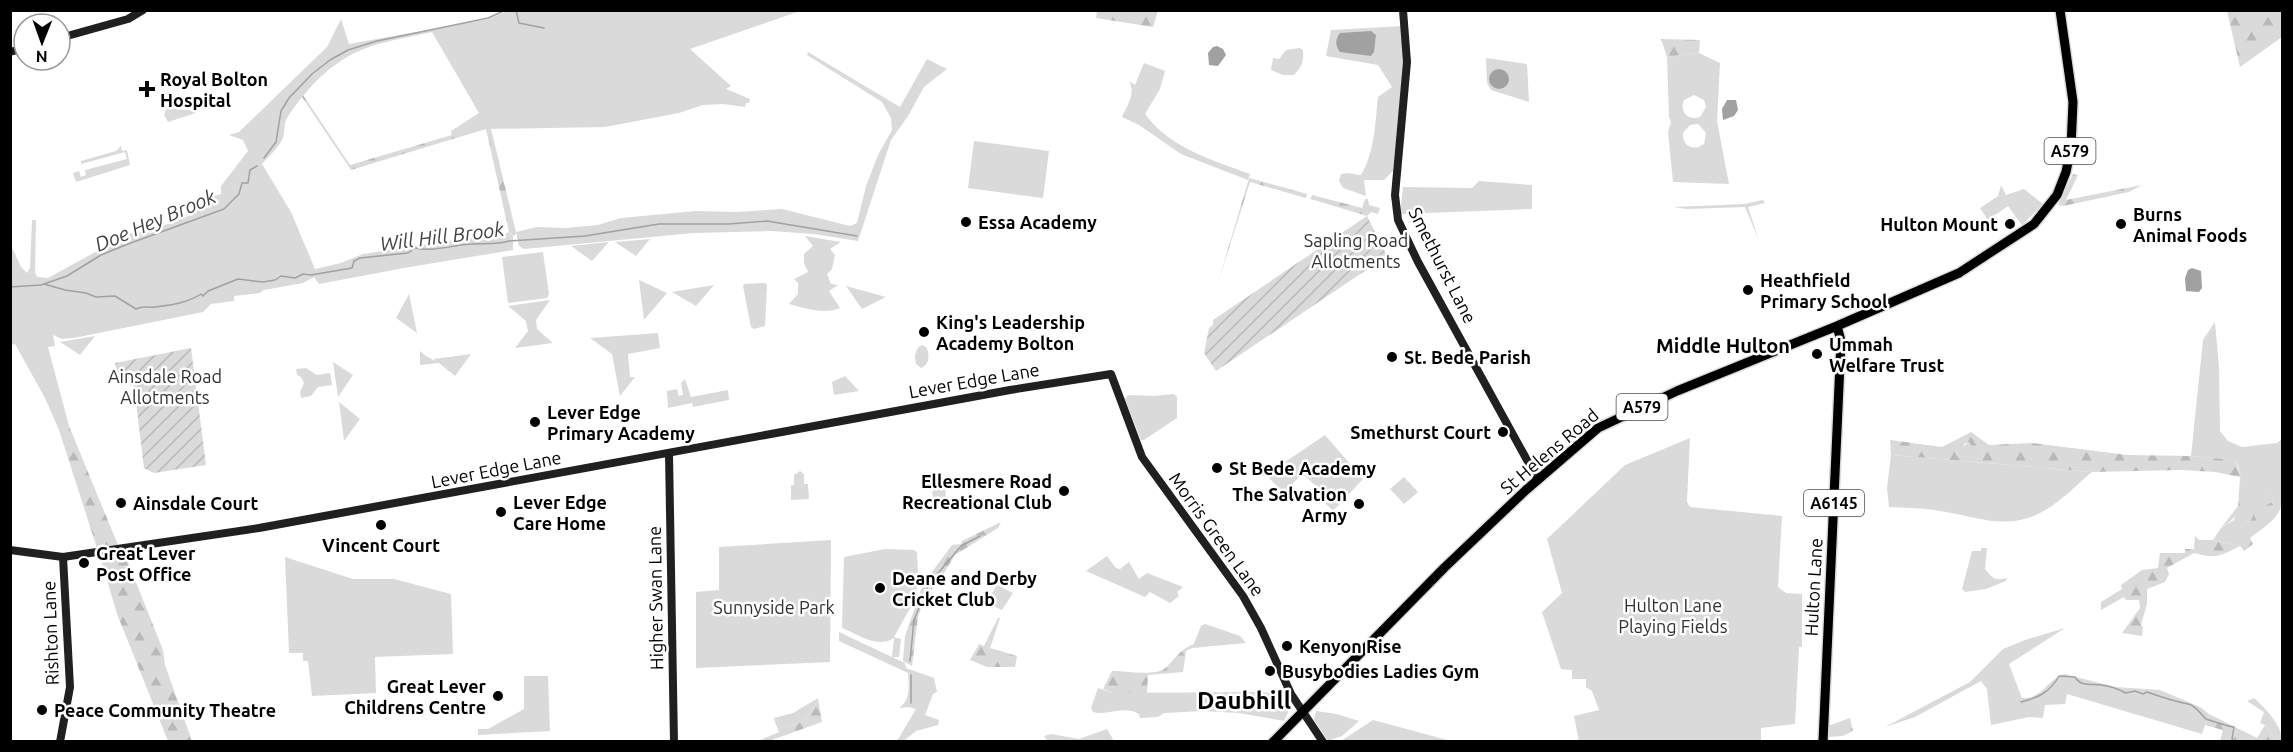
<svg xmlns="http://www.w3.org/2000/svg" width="2293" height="752" viewBox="0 0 2293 752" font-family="Ubuntu,sans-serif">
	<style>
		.green { fill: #dadada; fill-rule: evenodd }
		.forest { fill: url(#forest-firs); fill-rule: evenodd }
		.garden { fill: url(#garden-furrows) }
		.water { fill: #a1a1a1 }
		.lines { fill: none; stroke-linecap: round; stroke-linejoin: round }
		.stream { stroke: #a1a1a1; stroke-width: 1.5 }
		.primary-casing { stroke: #dbdbdb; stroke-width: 12 }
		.secondary { stroke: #202020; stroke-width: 8 }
		.primary { stroke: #000; stroke-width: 9 }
		.poi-dot { fill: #000; stroke: #fff; stroke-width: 2 }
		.labels { text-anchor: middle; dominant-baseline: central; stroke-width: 5; stroke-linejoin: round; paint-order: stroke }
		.shield { fill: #fff; stroke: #4c4c4c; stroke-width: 1.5 }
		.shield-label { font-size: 16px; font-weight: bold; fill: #000 }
		.poi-label { font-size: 18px; font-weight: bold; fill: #000; stroke: #fff; text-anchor: start }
		.park-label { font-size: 18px; fill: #313131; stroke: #fff }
		.street-label { font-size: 18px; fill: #000; stroke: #fff }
		.water-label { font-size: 20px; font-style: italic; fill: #424242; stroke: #fff }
		.neighbourhood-label { font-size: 20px; font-weight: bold; fill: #000; stroke: #fff }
		.district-label { font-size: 24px; font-weight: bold; fill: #000; stroke: #fff }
	</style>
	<defs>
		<pattern id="forest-firs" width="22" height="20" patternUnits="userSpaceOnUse" patternTransform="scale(1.5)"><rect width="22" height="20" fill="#dadada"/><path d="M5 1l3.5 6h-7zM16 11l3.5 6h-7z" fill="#b9b9b9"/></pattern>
		<pattern id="garden-furrows" width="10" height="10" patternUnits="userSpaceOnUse" patternTransform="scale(1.5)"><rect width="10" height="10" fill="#dadada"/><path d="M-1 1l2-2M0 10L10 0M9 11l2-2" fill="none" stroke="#b9b9b9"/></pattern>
	</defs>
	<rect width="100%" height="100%" fill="#fff"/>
	<path class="green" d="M508,11H800L690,49L731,86L726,89L750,99L749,103H746L745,107L723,104L703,105L679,113L605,127L486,129L456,138V135H452L451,131L479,113L432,32C411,37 389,40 369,47C334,59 307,87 287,118C283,124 286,132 282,140C278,148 268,157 262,164L291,212L315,269L341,263L363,254L468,238L491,240L509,232L513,236V250L404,268L319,284L314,277L303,283L264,290L260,293L234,296V301L211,304L203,312L74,338L62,339L53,335L55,346L48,347L69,426L59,430L45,398L15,344L11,345L10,243L21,267L27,273L30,268L32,220H36L35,272L37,277L48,278L128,234L152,230L191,215L204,199L221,194V186L248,151L243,140L229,135L239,132L327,47L341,19L349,44L488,19Z
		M1403,26L1405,47L1393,171L1384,180H1364L1366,196L1343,188L1339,181L1341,174L1347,173L1361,175C1375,152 1375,123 1378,97L1392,87L1378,65L1326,56L1331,30Z
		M1300,48L1303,50C1304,61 1302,67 1294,75H1283L1271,70L1273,58L1279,59L1286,50Z
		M808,52L900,107L927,59L947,69L924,87L908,116L891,140L858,241L814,234L771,231L694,233L524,249L519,246L516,232L537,227L566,228L598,225L621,218L696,211L737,212L782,209L850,226L857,223L866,186L878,155L892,130L891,118L882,102L807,55Z
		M1699,53L1720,63L1717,121L1729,184L1673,182L1668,132L1671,122L1669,117L1667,57ZM1694,95L1704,100L1706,107L1700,117C1688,121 1679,112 1684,100ZM1690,125L1698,124L1706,133L1704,144C1693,152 1682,146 1683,133Z
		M1486,58L1527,64L1529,102L1491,90L1487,83Z
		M1144,63L1165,71L1160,89L1145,114C1170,148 1212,160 1250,174L1248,180L1181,154L1139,125L1122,117C1127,106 1136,93 1129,81L1135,85Z
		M167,108L196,111V113L168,122L164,115Z
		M974,141L1049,151L1043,198L968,188Z
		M121,146L122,151L127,150L130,165L76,182L73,173L79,171L81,177L86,175L85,170L127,159L125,152L81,164V161L116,151Z
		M1479,181L1532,185V209L1400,214L1403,187L1472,188Z
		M2001,185L2006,195L2024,189L2043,204L2022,225L2008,206L1988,220L1980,208L1998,196Z
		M1763,200L1765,203L1748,207L1759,240L1745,207L1687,209L1673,207L1744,204Z
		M805,236L841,242L830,249L835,255L832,269L827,274L831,284L838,285L829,291L840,308C825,315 804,308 789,304L798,294V283L794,279L808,272L804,263V254L813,246Z
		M650,239L636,256L615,242Z
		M609,242L592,261L571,246Z
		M543,252L549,294L547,298L508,303L502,257Z
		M639,280L667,293L644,320Z
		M765,283L767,285L765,326L754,329L751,327L743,286L744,284Z
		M714,285L696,306L672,292Z
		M846,286L886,297L862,309Z
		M409,294L417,333L396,318Z
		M550,300L536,320L537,329L553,343L515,348L528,331L526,321L508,306Z
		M2215,322L2219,367L2220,431L2228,441L2242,447L2277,443L2282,439V498L2271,492L2274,501L2252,519L2240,526V546L2213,540L2221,528L2234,520L2244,488L2236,460L2191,456L2203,340Z
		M658,333L660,348L628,354L630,377H635L620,396L612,354L590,338Z
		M95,336L80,355L60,342Z
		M922,345L926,347C930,354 930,365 921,368L916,364C914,357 915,348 922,345Z
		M420,351L426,356L435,361L434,359L471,354L455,376L439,363L420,365Z
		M333,362L353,375L338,397Z
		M306,368L317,375L330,373L332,385L318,387L311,396L301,398L300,392L304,383L301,377L297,375L296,369Z
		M845,376L859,391L834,395L832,382Z
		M685,379L691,397L728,390L729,400L693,407L692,403L668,408L667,391L677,389L679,396L683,395L681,383Z
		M1174,394L1177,397V418L1144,440H1141L1125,399L1128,395L1154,396Z
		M339,402L360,419L344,441Z
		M1325,435L1363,479L1333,511L1316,494L1320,490L1303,474L1283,492L1266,475Z
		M1690,438L1687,502L1690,507L1782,516L1778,587L1786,593L1802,594V647H1799L1795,724L1761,728V741H1579L1574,716L1599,710L1592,691L1586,687V679H1572V670L1561,669L1542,612L1562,593L1547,539L1625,465Z
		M1969,442L1983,451L1982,459L1956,456L1957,451Z
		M1891,455L2092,472C2075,486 2060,503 2040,513C2004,531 1976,516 1940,511C1923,508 1906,508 1889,507L1887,488Z
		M800,471L804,474V484H808L809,499L791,500V485H794V475Z
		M1404,477L1418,492L1404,504L1390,489Z
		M945,480L946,506L934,505L932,492Z
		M831,540L830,662L696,668V592L719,590V547Z
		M1981,548H1987L1985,569C1992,578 1995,581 2007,578L2006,581L1986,589L1965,592L1962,589L1972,551H1981Z
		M885,549L914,550L917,552L918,578L915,599L894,637L901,639L899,657H892L905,663L906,668L934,678L937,692L933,694L925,715L939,720L938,725L916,731L904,741H897L916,709L908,707L899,708C911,699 909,687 908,673L839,641V632L892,657L894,638C878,649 859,635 842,628L844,557Z
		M1107,556L1116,568L1120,569L1129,562L1139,579L1147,573L1183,587L1177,592L1179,596L1170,603L1150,592L1145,597L1086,571Z
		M285,557L353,579H394L451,594L453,654L375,657L376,693L312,696L308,661H303V653H289Z
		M997,585L1013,593L1002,610L986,603Z
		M1205,624L1240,636L1246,643L1192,648L1201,626Z
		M2065,628L2009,664L2022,698C2041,700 2048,679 2064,674L2115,687L2160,690L2200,707L2209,714L2202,734L2067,694L2065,704L2045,705L2043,718L2029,717L1991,725L1987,689L1981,681L1915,717L1885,727L1970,682L2003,649L2025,640Z
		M524,676H548L550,731L478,735V729H488L524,709Z
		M1098,688L1113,693L1262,692L1287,696L1291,706L1284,721L1239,713L1203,711L1164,713L1158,717L1140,718L1139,714C1124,705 1108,716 1093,712L1091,708Z
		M818,698C813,716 797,731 776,725L774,718L793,713Z
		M2254,698C2266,709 2282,725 2282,741H2277L2265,725L2260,723L2264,712L2247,701Z
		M1316,711L1337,714L1359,721L1342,736L1328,741L1314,720Z
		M1373,720L1451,741H1341Z
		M1107,729L1114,741H1047L1044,736L1051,734L1079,739Z"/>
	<path class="forest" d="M1097,11V10L1158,11L1153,27L1096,18Z
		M2227,11H2282V37L2240,67Z
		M1661,39L1700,40L1699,53L1667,57Z
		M303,95L350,165L452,135L456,134V138L351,170L302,97Z
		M486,129H491L516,232L514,236L509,232Z
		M2073,174L2078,175L2066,200L2142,185L2129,192L2063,206L2058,205Z
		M1249,178L1307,194L1306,198L1250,182L1217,286Z
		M1312,195L1362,208L1365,199H1368L1369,205L1380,208L1378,214L1371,212L1367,216L1311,199Z
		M69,426L118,545L97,548L59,430Z
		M1971,432L1989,445L2031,443L2128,455L2191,456L2236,460C2237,470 2243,479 2244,488C2246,508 2236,518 2221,528L2238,506L2240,477L2215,472L2182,470L2092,472L1891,455L1890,440L1942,447ZM1969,442L1975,451L1980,449L1983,451L1982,459L1956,455L1957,451L1963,449L1964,444Z
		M2273,491L2282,498C2283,517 2264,527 2250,538L2253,544L2244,551L2240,546C2221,556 2215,559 2194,553L2167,568L2169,574L2165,582L2147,589V604L2141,625L2143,627L2142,636L2122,633L2140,608L2139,600H2126L2124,597L2101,610V602L2122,589L2121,585L2142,570L2158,568L2160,553H2185V549H2194L2195,536L2199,540H2213L2240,546V526L2252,519L2254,512L2274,501L2271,492Z
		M1001,522L998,528L955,555L941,578L924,600L918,617L912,666L903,661L905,636L923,584L952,545L961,544L962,541Z
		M124,552L163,650L165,665L192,741H168L117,614L100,556Z
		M998,618H1000L990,648L1017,656L1015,667H987L970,660L979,644L984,646Z
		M1193,644L1192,648L1186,651L1183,672L1148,675L1147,693H1113L1103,689L1112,671C1125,671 1154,676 1164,669C1176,659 1178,651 1193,644Z
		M818,698L822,722L769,741H758L779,732L776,725C797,731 813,716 818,698Z
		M2209,714L2257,738L2265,725L2277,741H2220L2223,730L2205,725Z
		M1850,718L1853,731L1843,736L1828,737V726Z"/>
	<path class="garden" d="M1367,216L1387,256L1216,371L1204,353L1209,328L1213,325V320Z
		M191,348L206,465L154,473L144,468L134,386L120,384L115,363Z"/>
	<path class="water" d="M1371,31L1376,35L1374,52L1371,56L1340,52C1335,46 1335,39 1340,33Z
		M1217,46L1223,49L1226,55L1218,66L1209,65L1208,53L1213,47Z
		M1489 79a10 10 0 1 1 20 0a10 10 0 1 1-20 0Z
		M1727,100H1736L1738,110L1734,116L1723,120L1722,109Z
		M2192,268L2201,271L2202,288L2199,292L2186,291L2185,278L2188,270Z"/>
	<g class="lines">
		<path class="stream" d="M516,10L519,23L544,28
			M264,158L276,142L281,111L289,98L312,74L330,60L348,50L377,41L488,18L506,10
			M44,284L65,290L86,293L96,297L115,296L136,309C143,305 147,308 155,307C169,305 188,303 201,294L203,296L208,291L238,279L263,282L275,280L281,276L295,278L303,274L311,275L352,268L354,261L360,258L408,253L415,248C435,252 452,245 472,244C485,243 496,245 509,241L585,236L659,224H729L767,221L857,236
			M10,287L41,285L67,276L101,255L128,244L224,209L239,194L242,183H248L250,170L257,166
			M910,661L914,620L929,584L961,546L980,536
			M911,675V703
			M2021,702C2038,698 2050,692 2059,676L2075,677C2082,688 2092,683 2102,685C2111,686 2118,689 2126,693L2135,691L2143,694L2147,692C2161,697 2173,701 2188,704C2197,706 2200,714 2206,719C2209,720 2230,727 2234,727L2232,739L2236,742
			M2239,742H2246"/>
		<g class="primary-casing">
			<path id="primary" d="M1273,742L1444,568L1526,490L1598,428L1677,391L1837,326L1959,273L2034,224L2057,195L2066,172L2071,147L2073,102L2060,10
				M1823,742L1841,341L1837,326"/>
		</g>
		<path class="secondary" d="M1403,10L1407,62L1395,195L1398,220L1418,262L1538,480
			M60,38L128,19L143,10
			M10,52L24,48
			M669,454L674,742
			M10,550L63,557L259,528L1010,390L1111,374L1142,457L1243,596L1261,628L1291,694L1323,742
			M60,742L70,687L63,557"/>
		<use href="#primary" class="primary"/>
	</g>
	<g class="poi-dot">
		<path d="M144 80h6v6h6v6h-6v6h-6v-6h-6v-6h6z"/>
		<circle cx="966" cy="222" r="6"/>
		<circle cx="2010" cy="224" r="6"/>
		<circle cx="2121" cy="224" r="6"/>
		<circle cx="1748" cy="290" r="6"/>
		<circle cx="924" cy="332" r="6"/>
		<circle cx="1817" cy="354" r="6"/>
		<circle cx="1392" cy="357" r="6"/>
		<circle cx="535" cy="422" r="6"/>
		<circle cx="1503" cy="432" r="6"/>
		<circle cx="1217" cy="468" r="6"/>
		<circle cx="1064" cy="491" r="6"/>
		<circle cx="121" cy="503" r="6"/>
		<circle cx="1359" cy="504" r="6"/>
		<circle cx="501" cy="512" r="6"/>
		<circle cx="381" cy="525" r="6"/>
		<circle cx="84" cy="563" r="6"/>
		<circle cx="880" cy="588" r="6"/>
		<circle cx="1287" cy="646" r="6"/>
		<circle cx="1270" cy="671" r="6"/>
		<circle cx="498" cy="696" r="6"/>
		<circle cx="42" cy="710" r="6"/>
	</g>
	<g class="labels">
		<g class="shield">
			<rect x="2044.5" y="138" width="51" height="26" rx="4.5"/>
			<rect x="1616.5" y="394" width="51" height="26" rx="4.5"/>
			<rect x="1804" y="490" width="60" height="26" rx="4.5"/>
		</g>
		<g class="shield-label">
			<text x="2070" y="151">A579</text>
			<text x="1642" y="407">A579</text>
			<text x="1834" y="503">A6145</text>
		</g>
		<g class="poi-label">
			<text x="160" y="79">Royal Bolton<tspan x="160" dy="21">Hospital</tspan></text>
			<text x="2133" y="214">Burns<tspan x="2133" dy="21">Animal Foods</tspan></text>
			<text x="978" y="222">Essa Academy</text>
			<text x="1998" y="224" text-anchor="end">Hulton Mount</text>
			<text x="1760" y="280">Heathfield<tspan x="1760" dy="21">Primary School</tspan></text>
			<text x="936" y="322">King's Leadership<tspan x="936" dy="21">Academy Bolton</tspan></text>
			<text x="1829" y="344">Ummah<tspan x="1829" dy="21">Welfare Trust</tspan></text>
			<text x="1404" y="357">St. Bede Parish</text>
			<text x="547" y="412">Lever Edge<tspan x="547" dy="21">Primary Academy</tspan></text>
			<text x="1491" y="432" text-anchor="end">Smethurst Court</text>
			<text x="1229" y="468">St Bede Academy</text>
			<text x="1052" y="481" text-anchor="end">Ellesmere Road<tspan x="1052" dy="21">Recreational Club</tspan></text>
			<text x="1347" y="494" text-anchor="end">The Salvation<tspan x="1347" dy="21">Army</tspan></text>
			<text x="513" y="502">Lever Edge<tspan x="513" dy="21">Care Home</tspan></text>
			<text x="133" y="503">Ainsdale Court</text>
			<text x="381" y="545" text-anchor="middle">Vincent Court</text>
			<text x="96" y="553">Great Lever<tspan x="96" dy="21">Post Office</tspan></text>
			<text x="892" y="578">Deane and Derby<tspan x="892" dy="21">Cricket Club</tspan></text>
			<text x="1299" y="646">Kenyon Rise</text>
			<text x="1282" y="671">Busybodies Ladies Gym</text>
			<text x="486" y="686" text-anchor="end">Great Lever<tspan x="486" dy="21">Childrens Centre</tspan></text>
			<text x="54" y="710">Peace Community Theatre</text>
		</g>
		<g class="park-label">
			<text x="1356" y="240">Sapling Road<tspan x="1356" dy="21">Allotments</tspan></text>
			<text x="165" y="376">Ainsdale Road<tspan x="165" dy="21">Allotments</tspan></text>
			<text x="1673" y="605">Hulton Lane<tspan x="1673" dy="21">Playing Fields</tspan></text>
			<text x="774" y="607">Sunnyside Park</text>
		</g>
		<g class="street-label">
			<text transform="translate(1443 265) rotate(63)">Smethurst Lane</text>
			<text transform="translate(974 380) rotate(-10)">Lever Edge Lane</text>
			<text transform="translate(1549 451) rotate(-40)">St Helens Road</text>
			<text transform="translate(496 469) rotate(-11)">Lever Edge Lane</text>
			<text transform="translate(1217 534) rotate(54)">Morris Green Lane</text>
			<text transform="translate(1813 587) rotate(-87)">Hulton Lane</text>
			<text transform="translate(655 598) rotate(-91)">Higher Swan Lane</text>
			<text transform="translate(50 633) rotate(-92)">Rishton Lane</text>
		</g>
		<g class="water-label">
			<text transform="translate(155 220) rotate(-23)">Doe Hey Brook</text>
			<text transform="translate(442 236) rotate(-7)">Will Hill Brook</text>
		</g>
		<g class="neighbourhood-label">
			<text x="1723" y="345">Middle Hulton</text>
		</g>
		<g class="district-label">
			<text x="1244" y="700">Daubhill</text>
		</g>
	</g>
	<rect width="2293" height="752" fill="none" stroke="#000000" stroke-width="24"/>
	<g transform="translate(42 42) rotate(181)"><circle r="28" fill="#ffffff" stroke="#999999" stroke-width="1.5"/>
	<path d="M0-4.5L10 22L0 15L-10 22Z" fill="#000000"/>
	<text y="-9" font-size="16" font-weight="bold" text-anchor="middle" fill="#000000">N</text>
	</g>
</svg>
